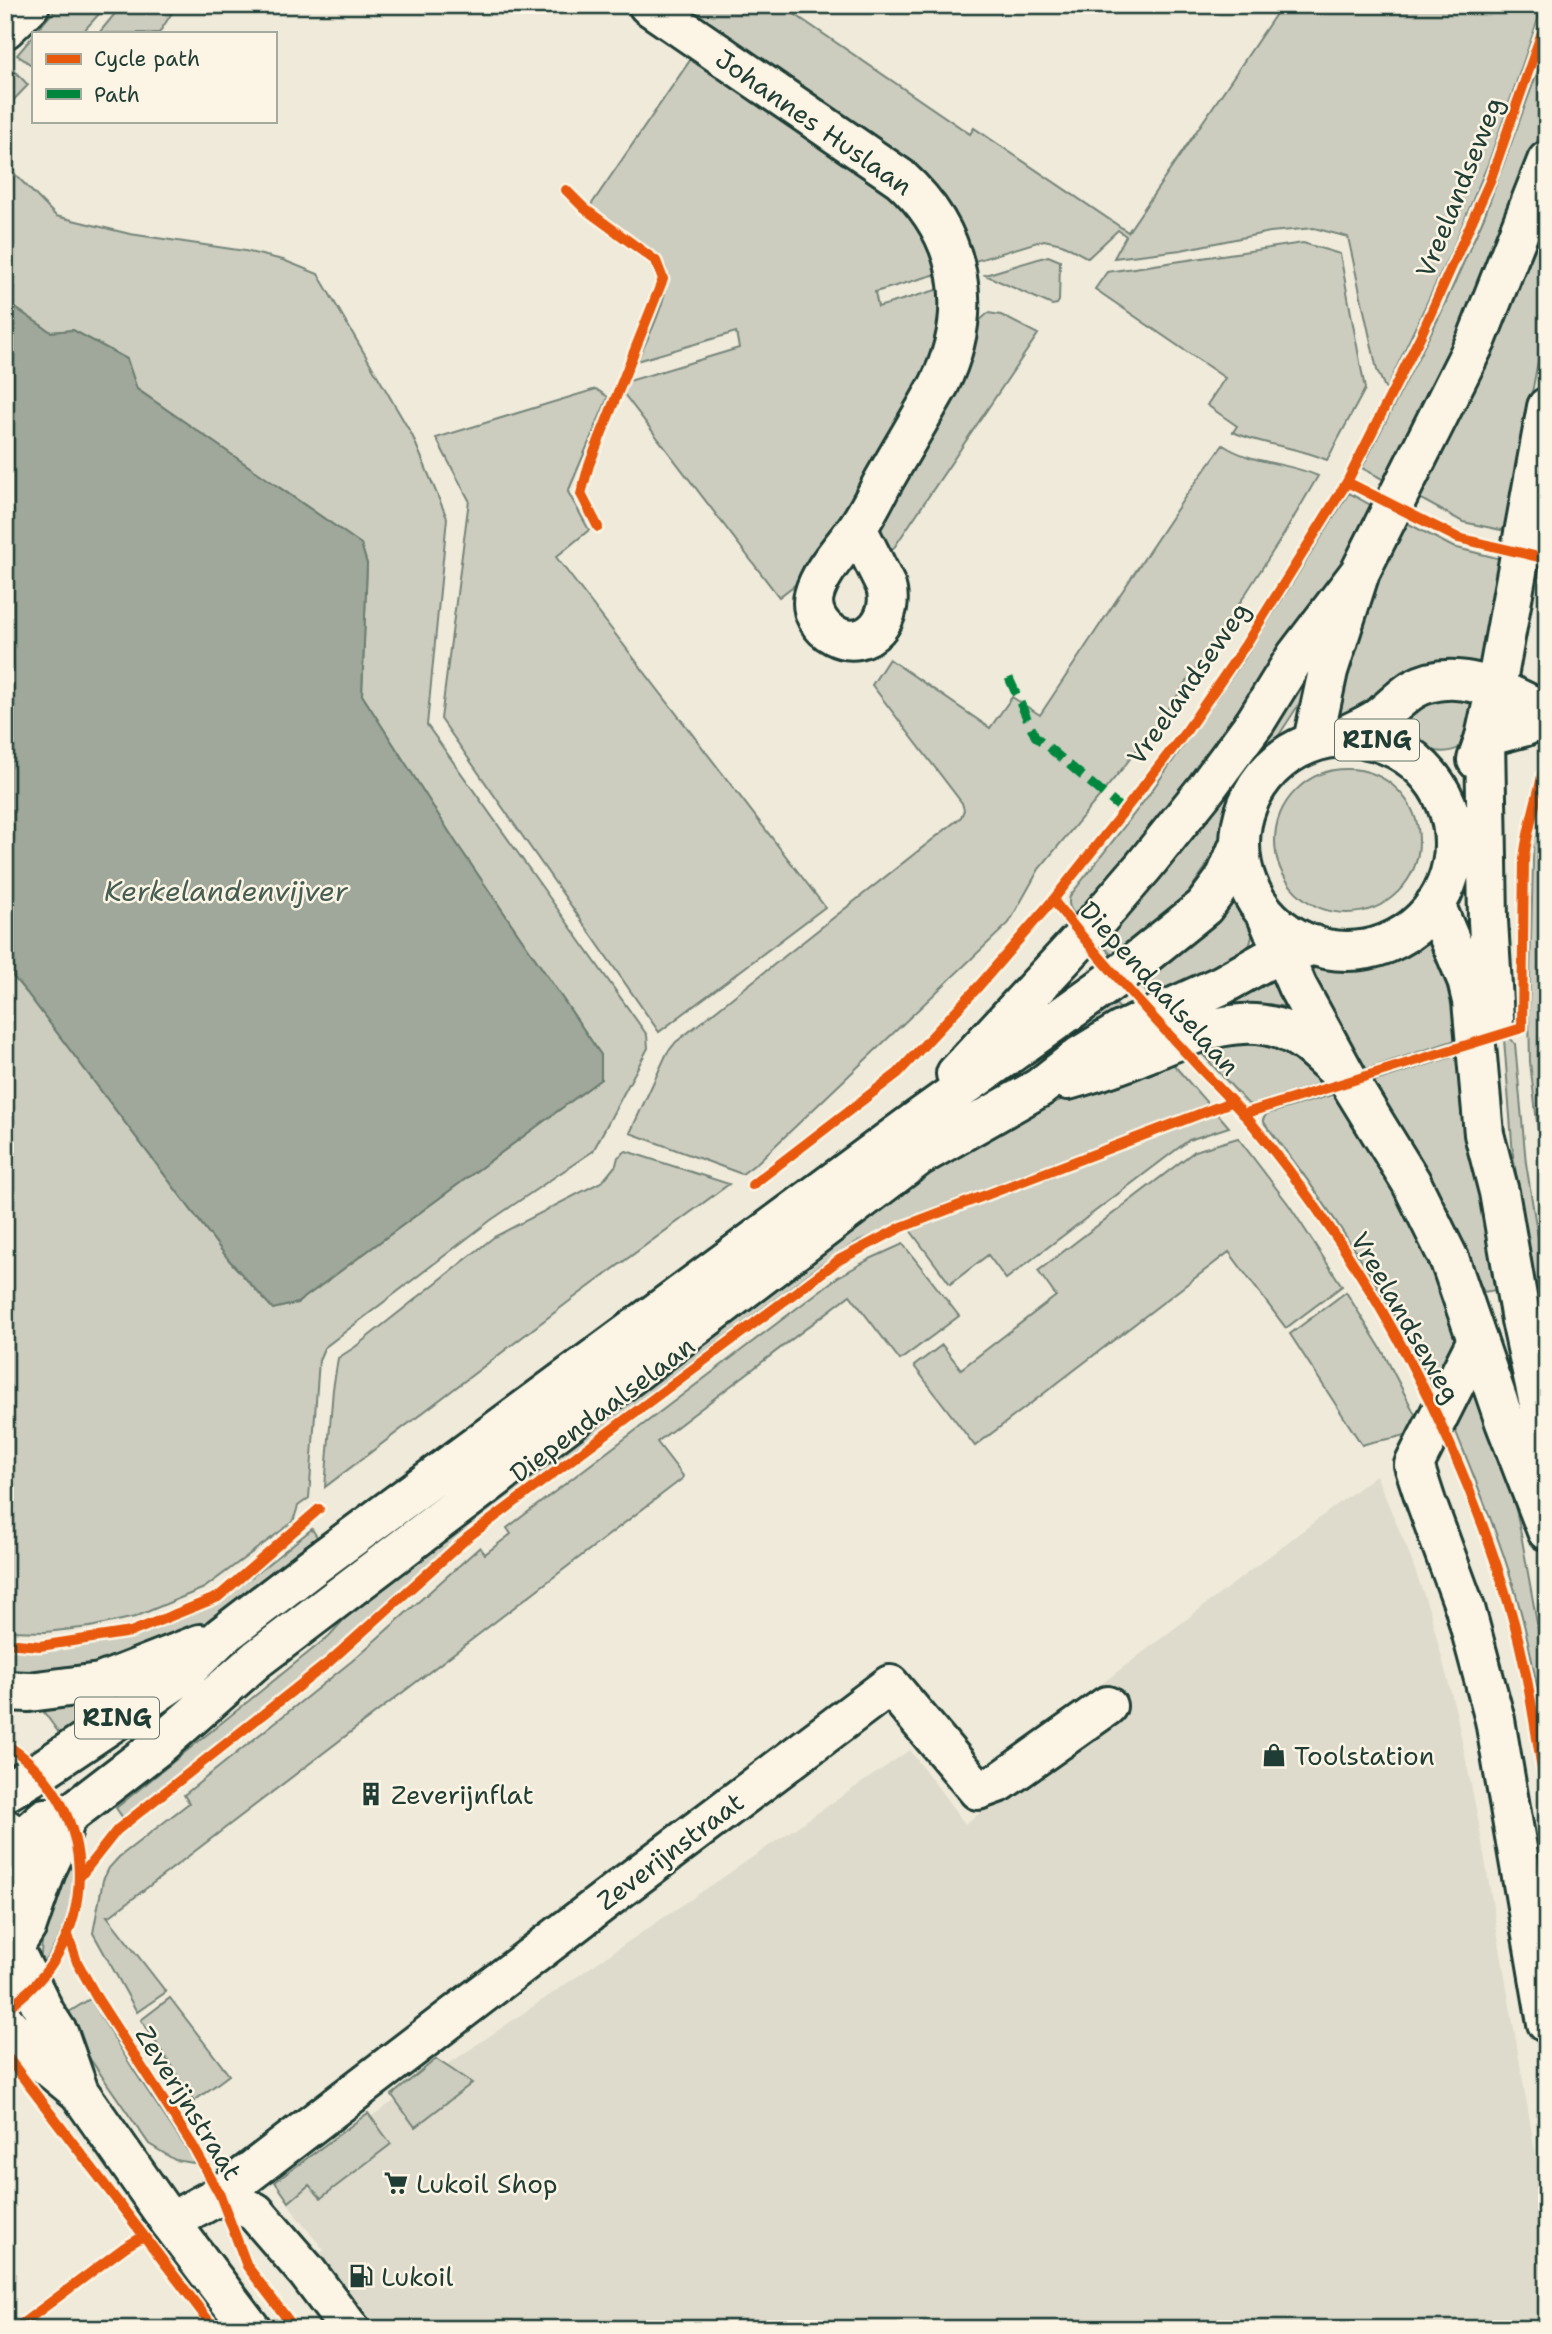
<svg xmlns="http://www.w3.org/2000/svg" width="1552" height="2334" viewBox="0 0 1552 2334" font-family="'Shantell Sans',sans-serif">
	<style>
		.built { fill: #dedbcc }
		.green { fill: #cccdbf; stroke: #76857a; stroke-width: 2 }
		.water { fill: #9fa89a; stroke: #6c7d71; stroke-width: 2 }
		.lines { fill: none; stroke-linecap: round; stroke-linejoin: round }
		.minor-casing { stroke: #1f3d34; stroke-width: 44 }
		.tertiary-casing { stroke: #1f3d34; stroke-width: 44 }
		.primary-casing { stroke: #1f3d34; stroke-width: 44 }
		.minor { stroke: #fcf5e5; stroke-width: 38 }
		.tertiary { stroke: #fcf5e5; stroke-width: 38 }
		.primary { stroke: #fcf5e5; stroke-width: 38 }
		.quiet { stroke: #00873e; stroke-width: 9; stroke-dasharray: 18 9; stroke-linecap: butt }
		.cycleway-casing { stroke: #fcf5e5; stroke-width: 15 }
		.cycleway { stroke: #e8590c; stroke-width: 10 }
		.labels { text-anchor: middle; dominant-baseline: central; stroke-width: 5; stroke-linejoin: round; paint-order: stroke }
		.shield { fill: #fcf5e5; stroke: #617469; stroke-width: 2 }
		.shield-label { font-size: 24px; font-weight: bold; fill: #1f3d34 }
		.street-label { font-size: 26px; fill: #1f3d34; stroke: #fcf5e5 }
		.poi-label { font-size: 26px; fill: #1f3d34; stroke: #fcf5e5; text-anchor: start }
		.water-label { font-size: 28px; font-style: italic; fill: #455d53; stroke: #fcf5e5 }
	</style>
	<rect width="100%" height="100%" fill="#efeada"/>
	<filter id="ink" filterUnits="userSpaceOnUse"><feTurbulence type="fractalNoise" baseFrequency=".0143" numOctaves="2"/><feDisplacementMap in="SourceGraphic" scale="14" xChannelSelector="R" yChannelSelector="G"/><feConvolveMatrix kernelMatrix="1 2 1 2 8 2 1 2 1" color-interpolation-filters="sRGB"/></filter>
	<g filter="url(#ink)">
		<path class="built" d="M1376,1475L1408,1551L1430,1612L1456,1712L1477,1814L1547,2221V2329H386L384,2327L361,2329L314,2259L324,2250L297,2217L275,2182L910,1750L965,1824L1082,1738L1062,1714Z"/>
		<path class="green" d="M59,5H107L82,33H35Z
			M122,5H177L159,33H99Z
			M678,5H781L970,134L974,128L1128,232L1282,5H1543L1488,164L1453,247L1386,390L1377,370L1348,237L1314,228L1270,232L1181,250L1114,258L1126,236L1118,230L1088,258L1062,244L1044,240L972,262Z
			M33,36V66L17,55Z
			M1547,46V114L1522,183L1470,311L1388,482L1362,468L1441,313L1484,217Z
			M693,56L883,184L920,223L940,273L875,292L878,307L943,288V305L927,373L832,537L805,577L779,597L624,394L629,381L739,348L736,332L637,361C647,341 673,289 666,268C661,253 605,219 589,208Z
			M8,64L28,85L5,109V66Z
			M5,164L56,216L130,234L245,251L283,260L318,274L412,435L447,518L427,725L647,1035L648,1048L593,1151L491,1220L324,1348L319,1360L309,1498L298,1506L293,1522L204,1588L135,1617L90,1627L46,1632L5,1631V967L27,993L229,1260L273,1309L297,1303L601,1079V1055L455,841L362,695L367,564L361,544L137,389L126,359L73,330L51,332L5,301Z
			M1547,220V313L1506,531L1463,522L1419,498L1494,347Z
			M1303,243L1340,254L1365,389L1327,460C1295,446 1264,446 1233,432L1237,426L1207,405L1225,378L1095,289L1107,272Z
			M1048,256L1060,261L1059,301L1057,304L1052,305L985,275Z
			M988,313L1001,315L1038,334L889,555L881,532L883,517L966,373L977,323Z
			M596,389L608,397L568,492L589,530L556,557L825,907L659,1032L441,719L469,500L436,438Z
			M1223,445C1252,464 1287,462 1318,476L1284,534L1223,629L1175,699L1123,768L1039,869L1009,923L758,1162L742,1174L630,1133L667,1053L676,1042L961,817L964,810L962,803L872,685L889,659L990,728L1012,697L1040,715L1185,497Z
			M1349,493L1374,507L1311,616L1083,922C1074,913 1066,909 1070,896L1148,796L1245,658Z
			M1405,522L1453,547L1501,559L1482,667L1444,660L1427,663L1342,718H1334L1346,641Z
			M1312,653L1305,695L1279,735L1240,778L1232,795L1220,839L1205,868L1186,896L1163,922L1118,962L1095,937Z
			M1477,697L1465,745C1437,761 1424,746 1401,730L1400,723C1430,695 1438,699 1477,697Z
			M1275 841a72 72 0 1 1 144 0a72 72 0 1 1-144 0Z
			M1534,824L1547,826V1209L1530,1062L1529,1013Z
			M1237,900C1252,922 1259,931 1244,956L1157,1004L1133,977Z
			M1429,934L1468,1036L1363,1070L1307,969C1315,957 1330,965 1342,965C1374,966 1404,952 1429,934Z
			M1271,972L1289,1007L1268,1004H1251L1181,1028Z
			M1108,997L1128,1016L1088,1034L982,1101H971Z
			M1504,1039H1511L1515,1044L1526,1163L1547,1294V1366L1513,1155Z
			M1272,1040L1327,1081L1253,1104H1248L1194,1045Z
			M1468,1052L1477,1148L1496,1290L1484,1292L1425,1173L1372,1082Z
			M1166,1056L1208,1104L944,1204L855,1243L819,1266L462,1535L339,1646L123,1818L116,1808L329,1636L397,1561L844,1226L963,1151L1056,1102Z
			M1335,1094L1378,1162L1428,1256L1456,1332L1454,1348L1434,1387C1385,1295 1330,1205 1265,1124L1263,1119L1267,1114Z
			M1216,1112L1229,1127L1189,1140L1006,1279L988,1255L950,1284L910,1230Z
			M1238,1138L1289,1205L1342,1286L1286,1328L1229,1252L975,1446L914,1366L942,1345L961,1369L1056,1296L1038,1271L1195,1151Z
			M626,1151L729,1184L571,1300L325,1487L333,1389L338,1358L355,1347L494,1237L603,1181L616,1165L618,1157Z
			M903,1244L959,1316L900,1360L850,1295L657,1442L683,1476L682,1479L110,1916H107L166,1992L137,2012L93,1933L103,1880L109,1868L119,1857L189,1803L184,1795L352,1661L480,1547L485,1554L511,1534L507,1528L838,1277L870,1259Z
			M1346,1292L1383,1352L1421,1426C1405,1440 1382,1438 1362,1445L1290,1334Z
			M1470,1378L1508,1476L1519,1523L1547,1679V1741C1540,1701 1533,1660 1523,1620C1506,1552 1478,1487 1452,1422Z
			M312,1529L317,1537C281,1567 246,1599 206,1622C174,1640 137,1655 101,1664C70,1672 37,1672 5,1675V1649L26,1651L71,1647L111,1640L175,1620L224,1599Z
			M184,1662L64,1740L36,1701Z
			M70,1855C78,1896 66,1935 40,1967L42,1940Z
			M170,1998L229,2075L194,2101L141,2020Z
			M90,1999L135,2072L194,2160V2163L175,2160L149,2144L61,2017Z
			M436,2059L472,2083L415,2127L392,2095Z
			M368,2113L391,2144L321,2198L309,2185L289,2202L275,2182Z"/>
		<path class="water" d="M5,301L51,332L73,330L127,359L137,389L361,544L367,564L362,695L455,841L601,1055V1079L297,1303L273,1309L229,1260L27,993L5,967Z"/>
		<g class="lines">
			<g class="minor-casing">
				<path id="minor" d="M648,5L900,178C962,234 976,310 939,385C921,417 902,449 883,482C875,497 867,514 857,528C843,548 820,571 814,595C810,611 820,628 834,635C868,653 897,616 885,584L857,528
					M1344,736C1355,730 1368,725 1378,718C1390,709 1400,698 1412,690C1456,664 1507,693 1547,713
					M1485,737L1523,727L1547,717
					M1477,1340L1414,1465L1426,1502L1465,1608L1495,1720L1547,2023
					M220,2195L255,2212L307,2272L350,2329
					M170,2222L220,2195L621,1888L890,1685L978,1790L1000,1782L1107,1706"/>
			</g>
			<g class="tertiary-casing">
				<path id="tertiary" d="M5,29L30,5
					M13,1948L45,2013L59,2035L79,2092L170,2222L251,2329
					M5,2022L33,2054L79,2092"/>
			</g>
			<g class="primary-casing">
				<path id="primary" d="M1240 844a107 107 0 1 1 214 0a107 107 0 1 1-214 0Z
					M1485,737L1488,921L1494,1019
					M1313,741L1328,671L1360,572L1476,341L1547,161
					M1477,760L1485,737L1496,687L1547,407
					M1435,904L1467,980L1472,1001L1484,1134L1499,1192L1521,1320L1547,1441
					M1267,916L1297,986L1349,1081L1411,1182L1450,1261L1505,1422L1547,1531
					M956,1074L1082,938L1144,866L1205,790L1256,721L1296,656L1360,572
					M1068,1080C1092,1073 1116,1066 1139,1056C1183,1039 1235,1011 1283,1030C1304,1038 1318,1053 1335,1068
					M5,1691L29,1692L100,1683L200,1644
					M5,1792L39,1772L179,1678L222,1636L312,1567L920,1118L1117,977L1204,907L1225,879L1239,845
					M12,1854L28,1833L45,1818L66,1817L157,1747L257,1659L918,1157L1039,1088L1080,1056L1121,1031L1222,985L1265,961L1314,945
					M5,1906C16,1881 13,1854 6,1829
					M5,1956L13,1948L27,1926L47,1868L59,1842L66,1817"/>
			</g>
			<use href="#minor" class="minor"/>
			<use href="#tertiary" class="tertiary"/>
			<use href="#primary" class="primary"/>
			<path class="quiet" d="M1009,678L1035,736L1124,811"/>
			<g class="cycleway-casing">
				<path id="cycleway" d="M566,190L585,209L656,261L663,279L589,465L581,494L598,527
					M1347,482L1458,538L1547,559
					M1053,900C1095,954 1141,1005 1188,1055C1209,1079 1233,1101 1253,1125C1370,1267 1460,1435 1511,1612C1529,1673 1536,1737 1547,1799
					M1243,1114L1522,1028L1524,859C1528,822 1541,789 1547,753
					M752,1185L898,1073L978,987L1053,900L1124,811L1187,730L1246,644L1347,482L1421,335L1490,181L1547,18
					M5,1643L40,1646L131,1632L218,1597L319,1509
					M5,1744C105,1806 102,1947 5,2009
					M79,1878L117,1830L329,1662L468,1537L839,1260L902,1227L1231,1102
					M68,1935L77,1962L97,1998L193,2146L220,2195L247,2266L295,2329
					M5,2054L215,2329
					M15,2329L125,2247L142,2237"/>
			</g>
			<use href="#cycleway" class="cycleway"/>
		</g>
	</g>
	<defs>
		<g id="shop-bare" transform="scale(1.89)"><path d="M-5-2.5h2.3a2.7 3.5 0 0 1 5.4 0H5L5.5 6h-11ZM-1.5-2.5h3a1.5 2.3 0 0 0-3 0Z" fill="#1f3d34" stroke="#fcf5e5" stroke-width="2.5" paint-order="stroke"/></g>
		<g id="building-bare" transform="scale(1.89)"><path d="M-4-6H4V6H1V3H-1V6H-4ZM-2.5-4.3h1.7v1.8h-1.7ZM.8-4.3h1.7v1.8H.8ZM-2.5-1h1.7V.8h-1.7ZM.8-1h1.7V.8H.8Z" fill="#1f3d34" stroke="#fcf5e5" stroke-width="2.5" paint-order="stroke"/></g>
		<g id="supermarket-bare" transform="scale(1.89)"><path d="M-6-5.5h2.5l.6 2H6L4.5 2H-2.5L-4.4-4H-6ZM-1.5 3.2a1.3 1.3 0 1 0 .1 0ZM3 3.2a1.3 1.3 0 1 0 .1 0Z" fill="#1f3d34" stroke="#fcf5e5" stroke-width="2.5" paint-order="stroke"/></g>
		<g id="fuel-bare" transform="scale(1.89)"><path d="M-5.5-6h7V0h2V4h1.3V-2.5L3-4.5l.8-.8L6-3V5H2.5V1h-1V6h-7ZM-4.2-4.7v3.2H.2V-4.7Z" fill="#1f3d34" stroke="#fcf5e5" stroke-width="2.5" paint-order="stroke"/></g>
	</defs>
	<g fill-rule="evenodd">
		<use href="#shop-bare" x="1274" y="1755"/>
		<use href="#building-bare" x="371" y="1794"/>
		<use href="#supermarket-bare" x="396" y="2183"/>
		<use href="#fuel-bare" x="361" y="2276"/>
	</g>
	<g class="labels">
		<g class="shield">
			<rect x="1335" y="719.5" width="84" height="41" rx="5"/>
			<rect x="75" y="1697.5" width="84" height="41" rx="5"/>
		</g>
		<g class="shield-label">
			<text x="1377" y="740">RING</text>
			<text x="117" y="1718">RING</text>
		</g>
		<g class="street-label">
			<text transform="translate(814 122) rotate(35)">Johannes Huslaan</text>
			<text transform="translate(1459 187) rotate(-68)">Vreelandseweg</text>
			<text transform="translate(1188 683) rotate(-55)">Vreelandseweg</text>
			<text transform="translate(1160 988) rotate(48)">Diependaalselaan</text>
			<text transform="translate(1406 1317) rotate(60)">Vreelandseweg</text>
			<text transform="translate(602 1409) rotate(-37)">Diependaalselaan</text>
			<text transform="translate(670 1851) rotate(-37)">Zeverijnstraat</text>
			<text transform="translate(189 2103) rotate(58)">Zeverijnstraat</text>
		</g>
		<g class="poi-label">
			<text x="1294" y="1755">Toolstation</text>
			<text x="391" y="1794">Zeverijnflat</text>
			<text x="416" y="2183">Lukoil Shop</text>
			<text x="381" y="2276">Lukoil</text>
		</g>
		<g class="water-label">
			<text x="226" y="891">Kerkelandenvijver</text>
		</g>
	</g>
	<rect width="1552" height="2334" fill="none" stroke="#fcf5e5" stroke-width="28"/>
	<rect x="14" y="14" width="1524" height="2306" fill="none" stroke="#1f3d34" stroke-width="2.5" filter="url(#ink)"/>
	<rect x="32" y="32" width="245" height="91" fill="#fcf5e5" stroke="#a4ab9e" stroke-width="2"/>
	<rect x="46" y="54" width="35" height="10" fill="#e8590c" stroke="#a4ab9e" stroke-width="2"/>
	<text x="94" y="66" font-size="21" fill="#1f3d34">Cycle path</text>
	<rect x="46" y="89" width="35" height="10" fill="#00873e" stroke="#a4ab9e" stroke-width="2"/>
	<text x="94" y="102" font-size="21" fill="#1f3d34">Path</text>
</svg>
